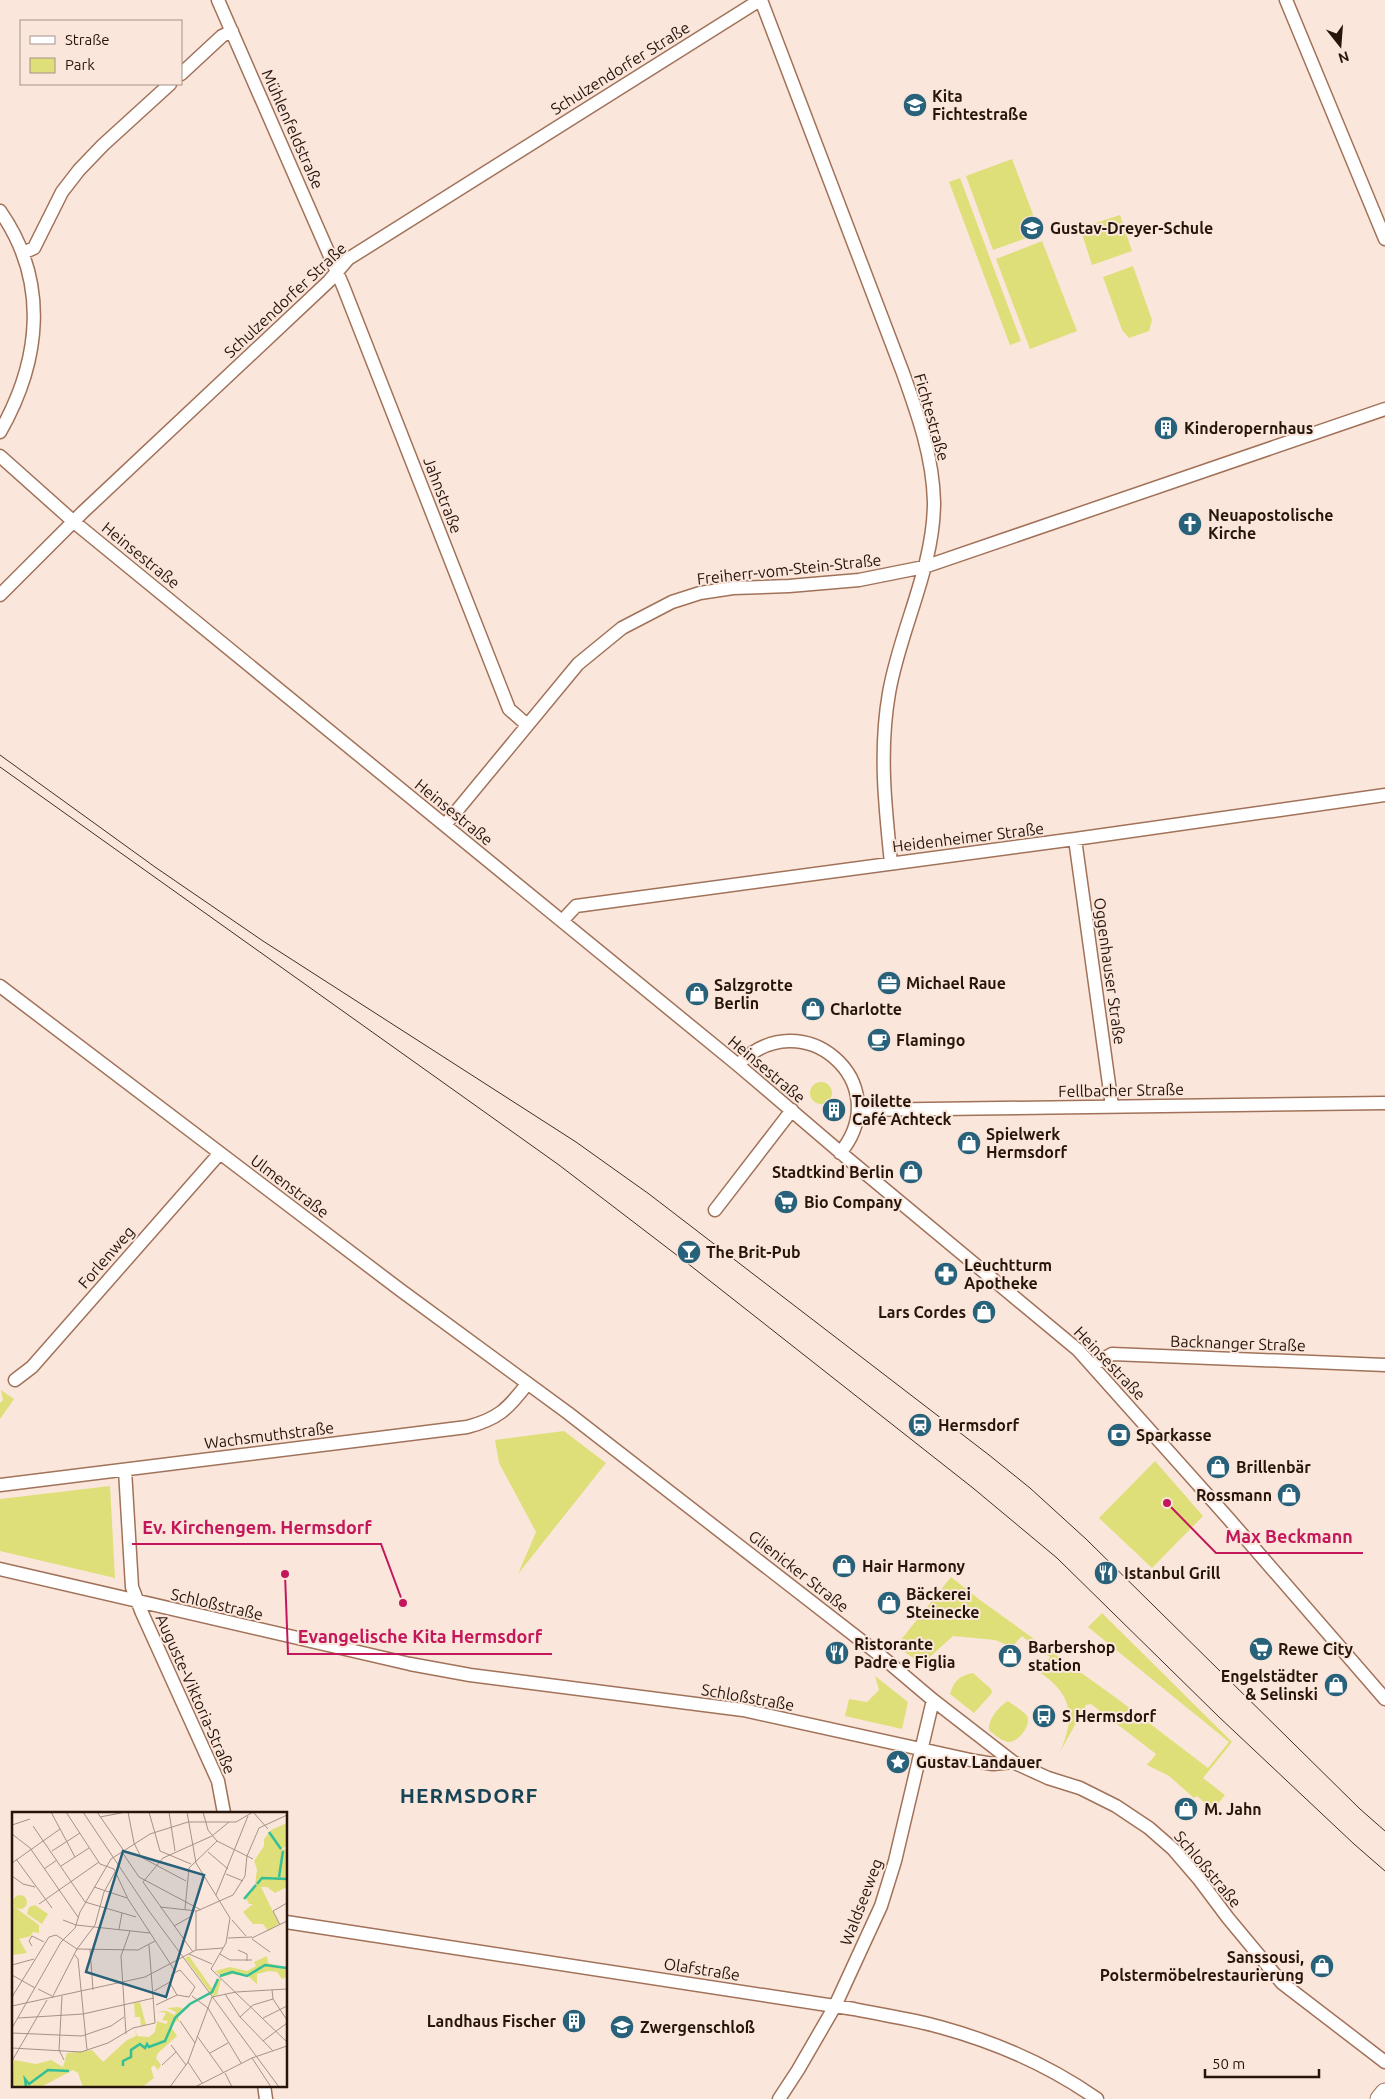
<svg xmlns="http://www.w3.org/2000/svg" width="1385" height="2099" viewBox="0 0 1385 2099" font-family="Ubuntu,sans-serif">
	<style>
		.green { fill: #dedf79 }
		.lines { fill: none; stroke-linecap: round; stroke-linejoin: round }
		.street-casing { stroke: #a17259; stroke-width: 15 }
		.secondary-casing { stroke: #a17259; stroke-width: 21 }
		.street { stroke: #fff; stroke-width: 12 }
		.secondary { stroke: #fff; stroke-width: 19 }
		.tram { stroke: #423026; stroke-width: 1 }
		.labels { text-anchor: middle; dominant-baseline: central; stroke-width: 4; stroke-linejoin: round; paint-order: stroke }
		.street-label { font-size: 16px; fill: #27150b; stroke: #fbe6db }
		.poi-label { font-size: 16px; font-weight: bold; fill: #27150b; stroke: #fbe6db; text-anchor: start }
		.district-label { font-size: 21px; font-weight: bold; letter-spacing: 1px; fill: #164558; stroke: #fbe6db }
		.inset-river { fill: none; stroke: #34bf98; stroke-width: 2.5 }
		.inset-road { fill: none; stroke: #a69288; stroke-width: 1 }
		.view { fill: #27617a; fill-opacity: 0.15; stroke: #27617a; stroke-width: 2.5 }
		.inset-edge { fill: none; stroke: #27150b; stroke-width: 2.5 }
		.leader { fill: none; stroke: #c2185b; stroke-width: 2 }
		.callout-dot { fill: #c2185b; stroke: #fbe6db; stroke-width: 2 }
		.callout-label { font-size: 18px; text-anchor: middle; font-weight: bold; fill: #c2185b; stroke: #fbe6db; stroke-width: 4; stroke-linejoin: round; paint-order: stroke }
	</style>
	<rect width="100%" height="100%" fill="#fbe6db"/>
	<path class="green" d="M1012,159L1040,233L993,250L966,176Z
		M960,178L1021,341L1010,345L949,182Z
		M1120,215L1132,251L1092,265L1080,228Z
		M1042,241L1077,331L1030,349L996,259Z
		M1133,266L1152,320L1149,331L1129,338L1122,330L1103,277Z
		M810 1093a11 11 0 1 1 22 0a11 11 0 1 1-22 0Z
		M1,1390L14,1399L0,1419V1403L3,1400Z
		M564,1431L606,1463L518,1574L536,1532L499,1463L495,1440Z
		M1155,1461L1203,1516L1152,1568L1099,1518Z
		M110,1486L115,1578L0,1551V1499Z
		M951,1577L980,1600L1119,1700L1208,1768L1229,1742L1088,1627L1102,1613L1232,1742L1203,1778L1225,1795L1213,1810L1197,1796L1194,1798L1169,1776L1147,1765L1156,1754L1091,1704L1086,1705L1060,1752C1075,1717 1073,1696 1041,1673L1050,1657L1043,1652L1044,1650L1031,1640L1029,1642L1022,1636L1012,1647L995,1640L953,1636L922,1664L896,1646Z
		M973,1673L991,1689L992,1693L974,1713L950,1694C953,1682 960,1675 973,1673Z
		M875,1676L908,1702L902,1729L845,1716L849,1699L867,1702L879,1690Z
		M1008,1701C1014,1706 1023,1710 1027,1716C1032,1724 1019,1741 1010,1742C1002,1742 995,1735 989,1730C988,1720 999,1706 1008,1701Z"/>
	<g class="lines">
		<g class="street-casing">
			<path id="street" d="M218,0L343,286L509,709L526,724
				M761,0L903,373C918,415 933,457 934,502C934,568 900,629 889,693C879,750 885,806 891,863
				M1286,0L1385,239
				M181,74L222,36L232,31
				M0,211C49,281 41,360 0,432
				M23,253L34,248L62,192L79,170L103,145L170,84
				M0,456L74,522L738,1065L847,1158L1078,1350L1228,1518L1385,1699
				M0,595L83,512L329,281L348,259L760,0
				M445,825L578,664L622,628L672,602L700,593L733,588L789,586L859,580L924,567L1385,409
				M1075,839L1112,1106
				M562,921L576,906L1075,839L1385,795
				M0,986L399,1289L568,1413L881,1656L933,1700L1013,1762L1048,1778L1080,1788L1116,1806L1149,1828L1173,1849L1198,1878L1228,1918L1282,1983L1385,2062
				M738,1065C802,999 898,1083 840,1153
				M858,1110L1385,1103
				M715,1210L792,1110
				M1093,1365L1112,1354L1385,1365
				M15,1380L32,1367L220,1153
				M125,1470L132,1587L142,1613L218,1781L224,1813
				M0,1485L467,1427C498,1419 508,1409 527,1384
				M0,1569L410,1664L470,1675L743,1710L975,1761L993,1764L1013,1762
				M286,1922L854,2009C882,2015 912,2019 940,2027C995,2042 1050,2066 1097,2099
				M264,2085L266,2099
				M779,2099L798,2070L835,2006L881,1906L895,1861L933,1700"/>
		</g>
		<g class="secondary-casing">
			<path id="secondary" d="M1380,2099L1385,2093"/>
		</g>
		<use href="#street" class="street"/>
		<use href="#secondary" class="secondary"/>
		<path class="tram" d="M0,755L155,867L263,941L576,1142L649,1194L989,1455L1030,1488L1086,1539L1360,1809L1385,1831
			M0,767L559,1165L691,1266L973,1488L1057,1558L1219,1717L1354,1844L1385,1871"/>
	</g>
	<defs>
		<g id="school-disc" transform="scale(1.25)"><circle r="9.5" fill="#27617a" stroke="#fbe6db"/><path d="M0-5L7-2L0 1L-7-2ZM-4 1L0 2.5L4 1V4Q0 6-4 4Z" fill="#fff"/></g>
		<g id="building-disc" transform="scale(1.25)"><circle r="9.5" fill="#27617a" stroke="#fbe6db"/><path d="M-4-6H4V6H1V3H-1V6H-4ZM-2.5-4.3h1.7v1.8h-1.7ZM.8-4.3h1.7v1.8H.8ZM-2.5-1h1.7V.8h-1.7ZM.8-1h1.7V.8H.8Z" fill="#fff"/></g>
		<g id="church-disc" transform="scale(1.25)"><circle r="9.5" fill="#27617a" stroke="#fbe6db"/><path d="M-1.2-6h2.4v3.5h3.3v2.4h-3.3V6h-2.4V-.1h-3.3v-2.4h3.3Z" fill="#fff"/></g>
		<g id="office-disc" transform="scale(1.25)"><circle r="9.5" fill="#27617a" stroke="#fbe6db"/><path d="M-6-3h4V-5.5h4V-3h4V5H-6ZM-1-4.5V-3h2v-1.5ZM-6 0V1H6V0Z" fill="#fff"/></g>
		<g id="shop-disc" transform="scale(1.25)"><circle r="9.5" fill="#27617a" stroke="#fbe6db"/><path d="M-5-2.5h2.3a2.7 3.5 0 0 1 5.4 0H5L5.5 6h-11ZM-1.5-2.5h3a1.5 2.3 0 0 0-3 0Z" fill="#fff"/></g>
		<g id="cafe-disc" transform="scale(1.25)"><circle r="9.5" fill="#27617a" stroke="#fbe6db"/><path d="M-5.5-4.5H6V0H3Q3 3.5 0 3.5H-2.5Q-5.5 3.5-5.5 0ZM3-3.2v2h1.7v-2ZM-6 4.5H4V6H-6Z" fill="#fff"/></g>
		<g id="supermarket-disc" transform="scale(1.25)"><circle r="9.5" fill="#27617a" stroke="#fbe6db"/><path d="M-6-5.5h2.5l.6 2H6L4.5 2H-2.5L-4.4-4H-6ZM-1.5 3.2a1.3 1.3 0 1 0 .1 0ZM3 3.2a1.3 1.3 0 1 0 .1 0Z" fill="#fff"/></g>
		<g id="bar-disc" transform="scale(1.25)"><circle r="9.5" fill="#27617a" stroke="#fbe6db"/><path d="M-6-5H6L.8 .8V4.5H3.5V6h-7V4.5H-.8V.8Z" fill="#fff"/></g>
		<g id="pharmacy-disc" transform="scale(1.25)"><circle r="9.5" fill="#27617a" stroke="#fbe6db"/><path d="M-2-6h4v4h4v4h-4v4h-4v-4h-4v-4h4Z" fill="#fff"/></g>
		<g id="station-disc" transform="scale(1.25)"><circle r="9.5" fill="#27617a" stroke="#fbe6db"/><path d="M-3-6H3Q5-6 5-4V2Q5 4 3 4L4.5 6H3L1.5 4h-3L-3 6H-4.5L-3 4Q-5 4-5 2V-4Q-5-6-3-6ZM-3.5-4v3h7v-3ZM-3.5 1v1.5H-2V1ZM2 1v1.5H3.5V1Z" fill="#fff"/></g>
		<g id="bank-disc" transform="scale(1.25)"><circle r="9.5" fill="#27617a" stroke="#fbe6db"/><path d="M-6-4H6V4H-6ZM0-2.3a2.3 2.3 0 1 0 0 4.6a2.3 2.3 0 1 0 0-4.6Z" fill="#fff"/></g>
		<g id="restaurant-disc" transform="scale(1.25)"><circle r="9.5" fill="#27617a" stroke="#fbe6db"/><path d="M-5-6h1v4h1v-4h1v4h1v-4h1v5L-1.5 .5V6h-2V.5L-5-1ZM5-6V6H3V1.5H1.5Q1.5-4 5-6Z" fill="#fff"/></g>
		<g id="bus-disc" transform="scale(1.25)"><circle r="9.5" fill="#27617a" stroke="#fbe6db"/><path d="M-5-6H5V4H4V6H2V4H-2V6H-4V4H-5ZM-3.5-4V0h7V-4ZM-3.5 1.2v1.5H-2V1.2ZM2 1.2v1.5H3.5V1.2Z" fill="#fff"/></g>
		<g id="sight-disc" transform="scale(1.25)"><circle r="9.5" fill="#27617a" stroke="#fbe6db"/><path d="M0-6L1.8-2.2L6-1.7L2.9 1.2L3.7 5.4L0 3.3L-3.7 5.4L-2.9 1.2L-6-1.7L-1.8-2.2Z" fill="#fff"/></g>
	</defs>
	<g fill-rule="evenodd">
		<use href="#school-disc" x="915" y="105"/>
		<use href="#school-disc" x="1032" y="228"/>
		<use href="#building-disc" x="1166" y="428"/>
		<use href="#church-disc" x="1190" y="524"/>
		<use href="#office-disc" x="889" y="983"/>
		<use href="#shop-disc" x="697" y="994"/>
		<use href="#shop-disc" x="813" y="1009"/>
		<use href="#cafe-disc" x="879" y="1040"/>
		<use href="#building-disc" x="834" y="1110"/>
		<use href="#shop-disc" x="969" y="1143"/>
		<use href="#shop-disc" x="911" y="1172"/>
		<use href="#supermarket-disc" x="786" y="1202"/>
		<use href="#bar-disc" x="689" y="1252"/>
		<use href="#pharmacy-disc" x="946" y="1274"/>
		<use href="#shop-disc" x="984" y="1312"/>
		<use href="#station-disc" x="920" y="1425"/>
		<use href="#bank-disc" x="1119" y="1435"/>
		<use href="#shop-disc" x="1218" y="1467"/>
		<use href="#shop-disc" x="1289" y="1495"/>
		<use href="#shop-disc" x="844" y="1566"/>
		<use href="#restaurant-disc" x="1106" y="1573"/>
		<use href="#shop-disc" x="889" y="1603"/>
		<use href="#supermarket-disc" x="1261" y="1649"/>
		<use href="#restaurant-disc" x="837" y="1653"/>
		<use href="#shop-disc" x="1010" y="1656"/>
		<use href="#shop-disc" x="1336" y="1685"/>
		<use href="#bus-disc" x="1044" y="1716"/>
		<use href="#sight-disc" x="898" y="1762"/>
		<use href="#shop-disc" x="1186" y="1809"/>
		<use href="#shop-disc" x="1322" y="1966"/>
		<use href="#building-disc" x="574" y="2021"/>
		<use href="#school-disc" x="622" y="2027"/>
	</g>
	<g class="labels">
		<g class="street-label">
			<text transform="translate(620 68) rotate(-32)">Schulzendorfer Straße</text>
			<text transform="translate(293 129) rotate(66)">Mühlenfeldstraße</text>
			<text transform="translate(285 300) rotate(-43)">Schulzendorfer Straße</text>
			<text transform="translate(932 417) rotate(74)">Fichtestraße</text>
			<text transform="translate(443 495) rotate(69)">Jahnstraße</text>
			<text transform="translate(141 555) rotate(39)">Heinsestraße</text>
			<text transform="translate(789 569) rotate(-6)">Freiherr-vom-Stein-Straße</text>
			<text transform="translate(454 812) rotate(39)">Heinsestraße</text>
			<text transform="translate(968 837) rotate(-7)">Heidenheimer Straße</text>
			<text transform="translate(1110 971) rotate(82)">Oggenhauser Straße</text>
			<text transform="translate(767 1069) rotate(40)">Heinsestraße</text>
			<text transform="translate(1121 1090) rotate(-1)">Fellbacher Straße</text>
			<text transform="translate(290 1186) rotate(37)">Ulmenstraße</text>
			<text transform="translate(106 1257) rotate(-49)">Forlenweg</text>
			<text transform="translate(1238 1343) rotate(2)">Backnanger Straße</text>
			<text transform="translate(1110 1363) rotate(46)">Heinsestraße</text>
			<text transform="translate(269 1435) rotate(-7)">Wachsmuthstraße</text>
			<text transform="translate(799 1571) rotate(38)">Glienicker Straße</text>
			<text transform="translate(217 1604) rotate(13)">Schloßstraße</text>
			<text transform="translate(196 1694) rotate(66)">Auguste-Viktoria-Straße</text>
			<text transform="translate(748 1697) rotate(10)">Schloßstraße</text>
			<text transform="translate(1208 1869) rotate(50)">Schloßstraße</text>
			<text transform="translate(861 1902) rotate(-69)">Waldseeweg</text>
			<text transform="translate(702 1969) rotate(9)">Olafstraße</text>
		</g>
		<g class="poi-label">
			<text x="932" y="96">Kita<tspan x="932" dy="18">Fichtestraße</tspan></text>
			<text x="1050" y="228">Gustav-Dreyer-Schule</text>
			<text x="1184" y="428">Kinderopernhaus</text>
			<text x="1208" y="515">Neuapostolische<tspan x="1208" dy="18">Kirche</tspan></text>
			<text x="906" y="983">Michael Raue</text>
			<text x="714" y="985">Salzgrotte<tspan x="714" dy="18">Berlin</tspan></text>
			<text x="830" y="1009">Charlotte</text>
			<text x="896" y="1040">Flamingo</text>
			<text x="852" y="1101">Toilette<tspan x="852" dy="18">Café Achteck</tspan></text>
			<text x="986" y="1134">Spielwerk<tspan x="986" dy="18">Hermsdorf</tspan></text>
			<text x="894" y="1172" text-anchor="end">Stadtkind Berlin</text>
			<text x="804" y="1202">Bio Company</text>
			<text x="706" y="1252">The Brit-Pub</text>
			<text x="964" y="1265">Leuchtturm<tspan x="964" dy="18">Apotheke</tspan></text>
			<text x="966" y="1312" text-anchor="end">Lars Cordes</text>
			<text x="938" y="1425">Hermsdorf</text>
			<text x="1136" y="1435">Sparkasse</text>
			<text x="1236" y="1467">Brillenbär</text>
			<text x="1272" y="1495" text-anchor="end">Rossmann</text>
			<text x="862" y="1566">Hair Harmony</text>
			<text x="1124" y="1573">Istanbul Grill</text>
			<text x="906" y="1594">Bäckerei<tspan x="906" dy="18">Steinecke</tspan></text>
			<text x="854" y="1644">Ristorante<tspan x="854" dy="18">Padre e Figlia</tspan></text>
			<text x="1028" y="1647">Barbershop<tspan x="1028" dy="18">station</tspan></text>
			<text x="1278" y="1649">Rewe City</text>
			<text x="1318" y="1676" text-anchor="end">Engelstädter<tspan x="1318" dy="18">&amp; Selinski</tspan></text>
			<text x="1062" y="1716">S Hermsdorf</text>
			<text x="916" y="1762">Gustav Landauer</text>
			<text x="1204" y="1809">M. Jahn</text>
			<text x="1304" y="1957" text-anchor="end">Sanssousi,<tspan x="1304" dy="18">Polstermöbelrestaurierung</tspan></text>
			<text x="556" y="2021" text-anchor="end">Landhaus Fischer</text>
			<text x="640" y="2027">Zwergenschloß</text>
		</g>
		<g class="district-label">
			<text x="469" y="1795">HERMSDORF</text>
		</g>
	</g>
	<g transform="translate(12 1812)">
		<rect width="275" height="275" fill="#fbe6db"/>
		<path d="M275,11V34L269,37H275V75L263,81L255,75H249L267,112L256,119L251,112H241L231,100L241,92H237L233,84L243,73L245,57L242,49L252,34V27L259,18ZM1 90a7 7 0 1 1 14 0a7 7 0 1 1-14 0ZM0,93L27,113V121L21,120L19,124L7,127L15,141L0,143ZM23,93L36,102L30,112L15,102L17,95ZM177,144L201,178L207,166L209,168L205,183L201,184L173,146ZM255,144L256,151L275,156V165L270,167L265,160L257,159L245,162V172L237,165L221,162L210,165L203,159L218,155L235,159L244,154L242,150ZM183,189L166,204L167,210L165,208L159,215L165,224L146,241L144,246L149,253L146,258L142,253L139,256L142,266L130,275H71L66,261L61,258L29,275H0L2,248L24,252L39,248L51,255L55,241L80,238L91,250L115,228L124,224L123,216L125,224L137,225L143,220L145,209L154,212L156,209L150,208L154,201L145,199H155L162,203L164,200L155,196L167,195L170,197ZM128,190L134,213L129,214L128,205H123L122,191Z" fill="#dedf79"/>
		<path class="inset-river" d="M257,20L269,37M267,65L271,39M245,72L250,66L275,67M232,87L244,73M208,164L220,160L235,164L253,153L275,156M111,254V249L119,245V238L128,232L133,236L135,232L137,235L153,229L163,206L178,192L200,180L206,167M14,275L13,267L17,272L36,258L57,259"/>
		<path class="inset-road" d="M39,0L63,45M54,0L88,52L102,57L116,87L163,159M71,0L137,99L267,275M85,0L112,39M116,0L122,31L129,45L174,69M137,0L148,39L179,52M157,0L163,39M175,0L184,51L218,106L214,131L199,157L275,230M191,0L196,18L205,29L241,47M88,5L114,0M176,10H224L241,0L256,17M0,13L18,7M21,14L73,90L124,105M0,22L18,36L66,105M40,39L68,21M110,40L127,65L189,98M196,40L216,57M4,47L40,96M0,51L48,17M49,54L77,36M32,57L45,48M214,62L231,69M0,64L11,72L23,75M131,70L151,46L200,24L217,10M131,70L181,140M82,75L115,86M204,83L236,4M27,92L87,50M148,95L185,99L221,83L233,64L235,44L247,16L275,3M173,97L177,56L205,29M184,99V138M51,108L64,113L138,121M220,108L234,124M268,113L261,99L275,91M162,114L178,105M107,117L110,101M216,126L240,125M240,126L275,109M240,127L258,140M20,134L17,129L20,124L32,130M65,137L126,138L143,129M78,137L81,178M226,138L235,142V149M62,142L66,147L75,238M177,142L200,152M208,142L218,148H240M0,153L22,147M168,158L183,175L177,185L165,183L158,171L160,162ZM0,163L23,176M26,177L40,184M260,178L261,187L275,208M142,179L158,170M213,182L228,205L261,239M50,184L47,238L52,248M180,184L196,196L229,251M0,185L37,125L44,123L65,137M40,186L65,137L83,113L92,80L103,60M144,193L165,183M0,194L133,165L184,138L211,136M228,205L241,193L261,187M6,206L71,202L142,186M251,206L275,194M168,209L183,231M0,216L49,130L63,116L68,100L99,47L138,22L176,10M0,221L70,224L99,214L112,205M114,222L109,144L118,119M185,224L211,260M251,229L275,211M159,233L174,253M0,236L69,240L96,231L121,216L143,211L137,133M198,241L216,231M240,246L259,275M0,249L35,188M176,250L190,271M150,253L164,240M213,261L220,275M158,275L176,250L200,185L224,180L275,177M183,275L240,246L275,234"/>
		<path class="view" d="M111,39L192,63L154,185L74,160Z"/>
		<rect width="275" height="275" class="inset-edge"/>
	</g>
	<path class="leader" d="M403 1603L381 1544H132M1167 1503L1216 1553H1363M285 1574L288 1654H552"/>
	<g class="callout-dot">
		<circle cx="403" cy="1603" r="5"/>
		<circle cx="1167" cy="1503" r="5"/>
		<circle cx="285" cy="1574" r="5"/>
	</g>
	<g class="callout-label">
		<text x="257" y="1534">Ev. Kirchengem. Hermsdorf</text>
		<text x="1289" y="1543">Max Beckmann</text>
		<text x="420" y="1643">Evangelische Kita Hermsdorf</text>
	</g>
	<rect x="20" y="20" width="162" height="65" fill="#fbe6db" stroke="#a69288"/>
	<rect x="30" y="36" width="25" height="8" fill="#ffffff" stroke="#a69288"/>
	<text x="65" y="45" font-size="15" fill="#27150b">Straße</text>
	<rect x="30" y="58" width="25" height="15" fill="#dedf79" stroke="#a69288"/>
	<text x="65" y="70" font-size="15" fill="#27150b">Park</text>
	<g transform="translate(1340 45) rotate(163)" stroke="#fbe6db" stroke-width="4" paint-order="stroke">
	<path d="M0-4L9 19L0 12L-9 19Z" fill="#27150b"/>
	<text y="-8" font-size="14" font-weight="bold" text-anchor="middle" fill="#27150b">N</text>
	</g>
	<path d="M1205 2069v8h114v-8" fill="none" stroke="#27150b" stroke-width="2.5"/>
	<text x="1212" y="2069" font-size="15" fill="#27150b" stroke="#fbe6db" stroke-width="4" paint-order="stroke">50 m</text>
</svg>
